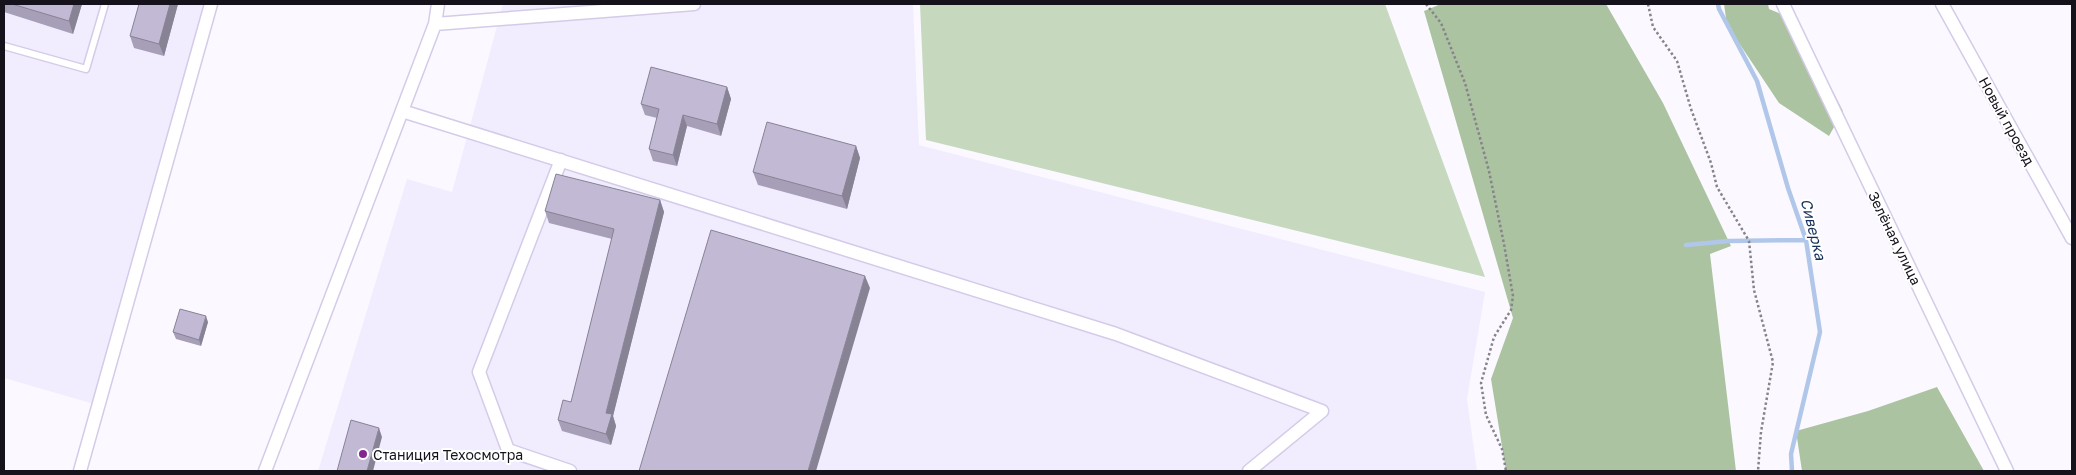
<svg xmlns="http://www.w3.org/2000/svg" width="2076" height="475" viewBox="0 0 2076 475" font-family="'Golos Text',sans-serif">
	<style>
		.industrial { fill: #f1edff }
		.green { fill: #c6d8be }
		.forest { fill: #abc3a1 }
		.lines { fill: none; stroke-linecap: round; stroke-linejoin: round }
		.stream { stroke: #b1c7e9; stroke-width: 4.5 }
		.service-casing { stroke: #d4cbe8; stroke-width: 9 }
		.minor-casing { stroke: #d4cbe8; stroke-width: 15 }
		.path { stroke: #86838b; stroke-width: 2.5; stroke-dasharray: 2.5 2.5; stroke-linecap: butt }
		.service { stroke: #fff; stroke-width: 6 }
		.minor { stroke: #fff; stroke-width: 12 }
		.wall { fill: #a79fb7 }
		.shaded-wall { fill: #888295 }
		.building { fill: #c2b9d5; stroke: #888295 }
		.poi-dot { fill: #83248f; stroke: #fff; stroke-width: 2 }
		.labels { text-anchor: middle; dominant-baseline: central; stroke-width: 4; stroke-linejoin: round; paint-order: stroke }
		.street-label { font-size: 14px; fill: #16121c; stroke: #fff }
		.poi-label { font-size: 14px; fill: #16121c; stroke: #fff; text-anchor: start }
		.water-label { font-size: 15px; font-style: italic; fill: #152f5a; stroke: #fff }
	</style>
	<rect width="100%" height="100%" fill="#fbf9ff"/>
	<path class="industrial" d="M4,4H211L94,404L4,378Z
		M503,4H913L919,145L1485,292L1467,399L1477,471H318L407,179L452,192Z"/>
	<path class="green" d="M920,4H1385L1485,277L926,140Z"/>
	<path class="forest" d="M1441,4H1606L1663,103L1731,246L1710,254L1736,471H1506L1491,379L1513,318L1424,11Z
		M1724,4H1768L1769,9L1796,20L1843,111L1829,136L1779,103L1727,25Z
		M1937,387L1984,471H1802L1796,431L1868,411Z"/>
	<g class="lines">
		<path class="stream" d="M1718,4L1719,9L1757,81L1788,188L1806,240L1820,332L1791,454L1792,471
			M1686,245L1729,241L1806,240"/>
		<g class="service-casing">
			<path id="service" d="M4,46L86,69L105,4"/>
		</g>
		<g class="minor-casing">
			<path id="minor" d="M1783,4L2007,471
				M1942,4L2072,238
				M435,24L694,4
				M402,111L1116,334L1322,411L1249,471
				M561,160L479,372L508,450L570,471
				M80,471L211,4
				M265,471L435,24L438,4"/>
		</g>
		<path class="path" d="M1426,4L1441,23L1465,83L1489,171L1504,244L1513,296L1511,310L1494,337L1481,383L1486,415L1502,449L1506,471
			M1648,4L1653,27L1677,61L1691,109L1711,163L1717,187L1749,241L1754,290L1773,362L1761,432L1758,471"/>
		<use href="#service" class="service"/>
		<use href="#minor" class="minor"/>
	</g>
	<path class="wall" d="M4,4H82L73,34L4,12Z
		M178,4L164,56L134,48L130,36Z
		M727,87L731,99L721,136L687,126L677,166L653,161L649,149L657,118L645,115L641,104Z
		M856,146L860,158L847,209L758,185L753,172Z
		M660,200L664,212L613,416L616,426L611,445L562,431L558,420L571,402L612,239L549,223L545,211Z
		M208,322L201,346L176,339L173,332Z"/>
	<path class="shaded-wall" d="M74,4H82L73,34L69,21Z
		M170,4H178L164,56L159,44Z
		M727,87L731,99L721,136L717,124Z
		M683,115L687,126L677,166L673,155Z
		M856,146L860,158L847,209L842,196Z
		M660,200L664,212L613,416L616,426L611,445L606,434V413Z
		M865,276L870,288L816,471H808Z
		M206,316L208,322L201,346L199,340Z
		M379,428L382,437L373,471H367Z"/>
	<path class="building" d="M12,4H74L69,21Z
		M139,4H170L159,44L130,36Z
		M651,67L727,87L717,124L683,115L673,155L649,149L659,109L641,104Z
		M767,122L856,146L842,196L753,172Z
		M556,174L660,200L606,413L612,414L606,434L558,420L563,400L571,402L614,229L545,211Z
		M711,230L865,276L808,471H639Z
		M180,309L206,316L199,340L173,332Z
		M351,420L379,428L367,471H337Z"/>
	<circle class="poi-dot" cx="363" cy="454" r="5"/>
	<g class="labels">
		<g class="street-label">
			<text transform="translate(2007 121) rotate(61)">Новый проезд</text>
			<text transform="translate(1895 238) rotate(64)">Зелёная улица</text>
		</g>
		<g class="poi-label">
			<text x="373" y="454">Станиция Техосмотра</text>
		</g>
		<g class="water-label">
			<text transform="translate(1814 229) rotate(76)">Сиверка</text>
		</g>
	</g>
	<rect width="2076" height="475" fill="none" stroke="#16121c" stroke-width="10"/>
</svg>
